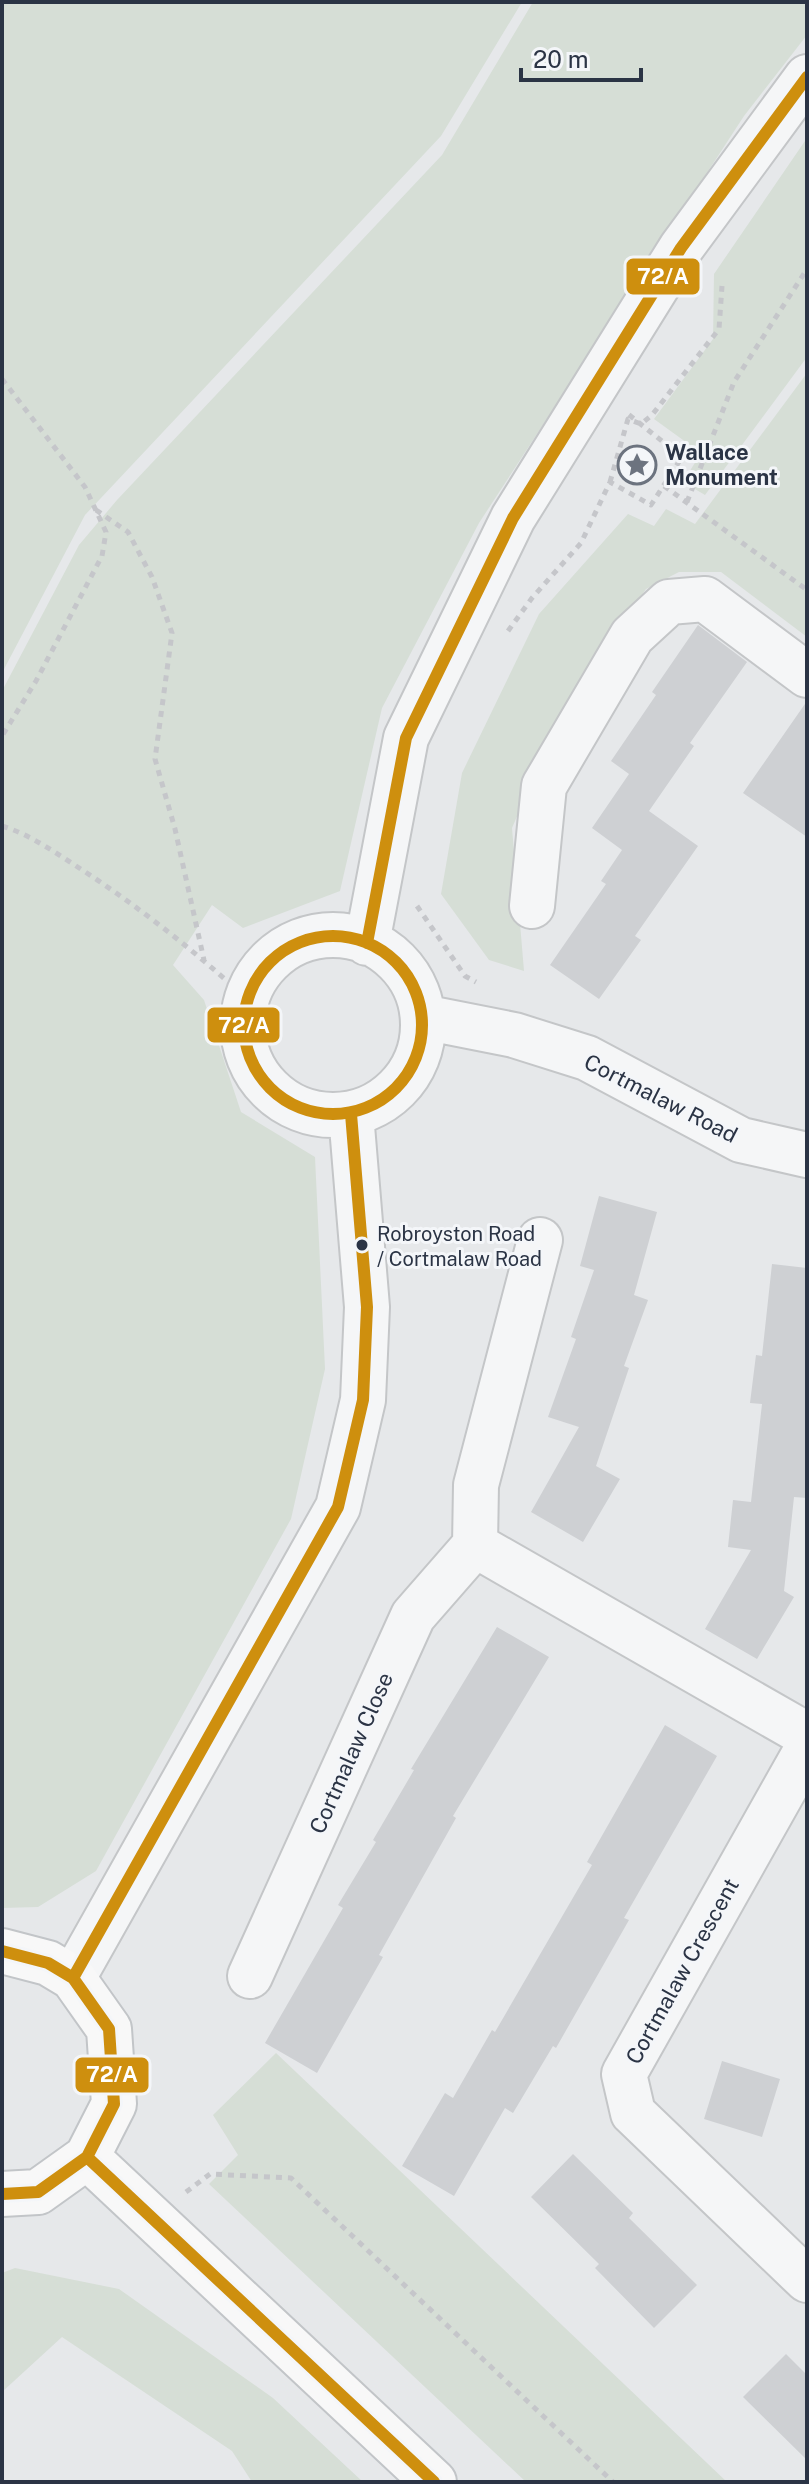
<svg xmlns="http://www.w3.org/2000/svg" width="809" height="2484" viewBox="0 0 809 2484" font-family="'Public Sans',sans-serif">
	<style>
		.green { fill: #d6ded6 }
		.building { fill: #ced0d3 }
		.lines { fill: none; stroke-linecap: round; stroke-linejoin: round }
		.minor-casing { stroke: #c4c6c8; stroke-width: 48 }
		.major-casing { stroke: #c2c5c8; stroke-width: 48 }
		.path { stroke: #c5c6ca; stroke-width: 5; stroke-dasharray: 6 6; stroke-linecap: butt }
		.minor { stroke: #f5f6f7; stroke-width: 44 }
		.major { stroke: #f8f8f8; stroke-width: 44 }
		.bus-1-casing { stroke: #f4f6f9; stroke-width: 18 }
		.bus-1 { stroke: #ce8f0e; stroke-width: 12 }
		.bus-dot { fill: #2b3445; stroke: #f4f6f9; stroke-width: 3 }
		.labels { text-anchor: middle; dominant-baseline: central; stroke-width: 6; stroke-linejoin: round; paint-order: stroke }
		.bus-label { font-size: 20px; fill: #2b3445; stroke: #f4f6f9; text-anchor: start }
		.poi-label { font-size: 22px; font-weight: bold; fill: #2b3445; stroke: #f4f6f9; text-anchor: start }
		.street-label { font-size: 22px; fill: #2b3445; stroke: #f4f6f9 }
		.line-badge { stroke: #f4f6f9; stroke-width: 3 }
		.badge-label { font-size: 22px; text-anchor: middle; font-weight: bold; fill: #fff }
	</style>
	<rect width="100%" height="100%" fill="#e6e8ea"/>
	<path class="green" d="M2,2H522L441,136L85,515L2,673Z
		M533,2H807V35L744,116L479,523L382,708L340,891L243,928L212,905L173,965L204,1000L241,1112L315,1157L325,1369L291,1519L96,1871L38,1907L2,1908V691L79,545L117,500L442,155Z
		M807,138V357L705,495L683,482L701,453L654,419L713,339L714,274Z
		M807,373V637L721,572H679L646,589L562,712L512,828L524,971L489,960L441,894L462,773L539,614L628,514L654,526L666,509L695,524Z
		M276,2053L727,2482H526L209,2184L238,2155L213,2115Z
		M15,2268L119,2289L273,2398L363,2482H252L232,2451L62,2337L2,2392V2273Z"/>
	<path class="building" d="M698,625L747,662L690,743L694,746L649,811L698,846L635,936L641,940L599,999L550,965L606,884L601,881L622,850L592,828L629,774L611,761L656,695L652,692Z
		M807,701V837L743,793Z
		M599,1196L657,1212L634,1295L648,1300L624,1366L629,1368L596,1466L620,1479L583,1542L531,1512L579,1427L548,1417L576,1339L571,1337L594,1270L580,1266Z
		M772,1264L807,1268V1498L794,1497L784,1591L794,1597L757,1659L705,1629L751,1550L728,1547L733,1500L751,1502L762,1404L750,1403L756,1355L762,1356Z
		M497,1627L549,1657L453,1816L456,1818L379,1955L383,1957L317,2073L265,2043L343,1908L338,1905L376,1842L373,1840L414,1770L411,1769Z
		M665,1725L717,1756L624,1918L629,1920L556,2048L553,2046L513,2113L505,2108L454,2196L402,2166L445,2093L453,2098L492,2030L495,2032L592,1865L587,1862Z
		M722,2061L780,2079L762,2137L704,2119Z
		M573,2154L633,2213L629,2218L697,2285L654,2328L595,2268L599,2264L531,2197Z
		M786,2354L807,2375V2460L743,2397Z"/>
	<g class="lines">
		<g class="minor-casing">
			<path id="minor" d="M532,906L544,786L632,636L669,602L705,599L807,675
				M243 1025a90 90 0 1 1 180 0a90 90 0 1 1-180 0Z
				M367,943L406,738L513,518L681,248L807,77
				M423,1017L514,1035L587,1058L741,1140L807,1155
				M475,1545L807,1735
				M807,1749L624,2074L633,2113L807,2280
				M250,1976L413,1616L475,1545L476,1485L540,1240
				M73,1978L338,1507L363,1400L367,1307L351,1114"/>
		</g>
		<g class="major-casing">
			<path id="major" d="M2,1951L48,1963L73,1978L109,2029L114,2104L87,2157L38,2192L2,2194
				M87,2157L434,2482"/>
		</g>
		<path class="path" d="M2,379L85,487L106,532L102,556L36,681L2,736
			M610,482L628,419L641,424L652,415L719,329L722,286
			M664,486L807,590
			M687,502L734,382L807,269
			M96,510L128,532L152,577L172,633L155,759L175,829L204,960
			M508,631L532,598L581,543L610,482L651,505L682,457L628,414
			M2,826C28,834 50,849 73,864C134,903 191,948 245,997
			M417,906L465,976L476,982
			M186,2192L210,2174L291,2178L613,2482"/>
		<use href="#minor" class="minor"/>
		<use href="#major" class="major"/>
		<g class="bus-1-casing">
			<path id="bus-1" d="M244 1025a89 89 0 1 1 178 0a89 89 0 1 1-178 0Z
				M367,943L406,738L513,518L681,248L807,77
				M2,1951L48,1963L73,1978L109,2029L114,2104L87,2157L38,2192L2,2194
				M73,1978L338,1507L363,1400L367,1307L351,1114
				M87,2157L434,2482"/>
		</g>
		<use href="#bus-1" class="bus-1"/>
	</g>
	<defs>
		<g id="sight-ring" transform="scale(2)"><circle r="9.5" fill="#f4f6f9" stroke="#6c737f" stroke-width="1.5"/><path d="M0-6L1.8-2.2L6-1.7L2.9 1.2L3.7 5.4L0 3.3L-3.7 5.4L-2.9 1.2L-6-1.7L-1.8-2.2Z" fill="#6c737f"/></g>
	</defs>
	<g fill-rule="evenodd">
		<use href="#sight-ring" x="637" y="465"/>
	</g>
	<circle class="bus-dot" cx="362" cy="1245" r="7"/>
	<g class="labels">
		<g class="bus-label">
			<text x="377" y="1234">Robroyston Road<tspan x="377" dy="25">/ Cortmalaw Road</tspan></text>
		</g>
		<g class="poi-label">
			<text x="665" y="452">Wallace<tspan x="665" dy="25">Monument</tspan></text>
		</g>
		<g class="street-label">
			<text transform="translate(661 1098) rotate(27)">Cortmalaw Road</text>
			<text transform="translate(351 1753) rotate(-66)">Cortmalaw Close</text>
			<text transform="translate(682 1971) rotate(-61)">Cortmalaw Crescent</text>
		</g>
	</g>
	<g class="line-badge">
		<rect x="625" y="257" width="76" height="39" rx="8" fill="#ce8f0e"/>
		<rect x="206" y="1006" width="75" height="38" rx="8" fill="#ce8f0e"/>
		<rect x="74" y="2056" width="76" height="38" rx="8" fill="#ce8f0e"/>
	</g>
	<g class="badge-label">
		<text x="663" y="284">72/A</text>
		<text x="244" y="1033">72/A</text>
		<text x="112" y="2082">72/A</text>
	</g>
	<rect width="809" height="2484" fill="none" stroke="#2b3445" stroke-width="8"/>
	<path d="M521 68v12h120v-12" fill="none" stroke="#2b3445" stroke-width="4"/>
	<text x="533" y="68" font-size="24" fill="#2b3445" stroke="#f4f6f9" stroke-width="6" paint-order="stroke">20 m</text>
</svg>
